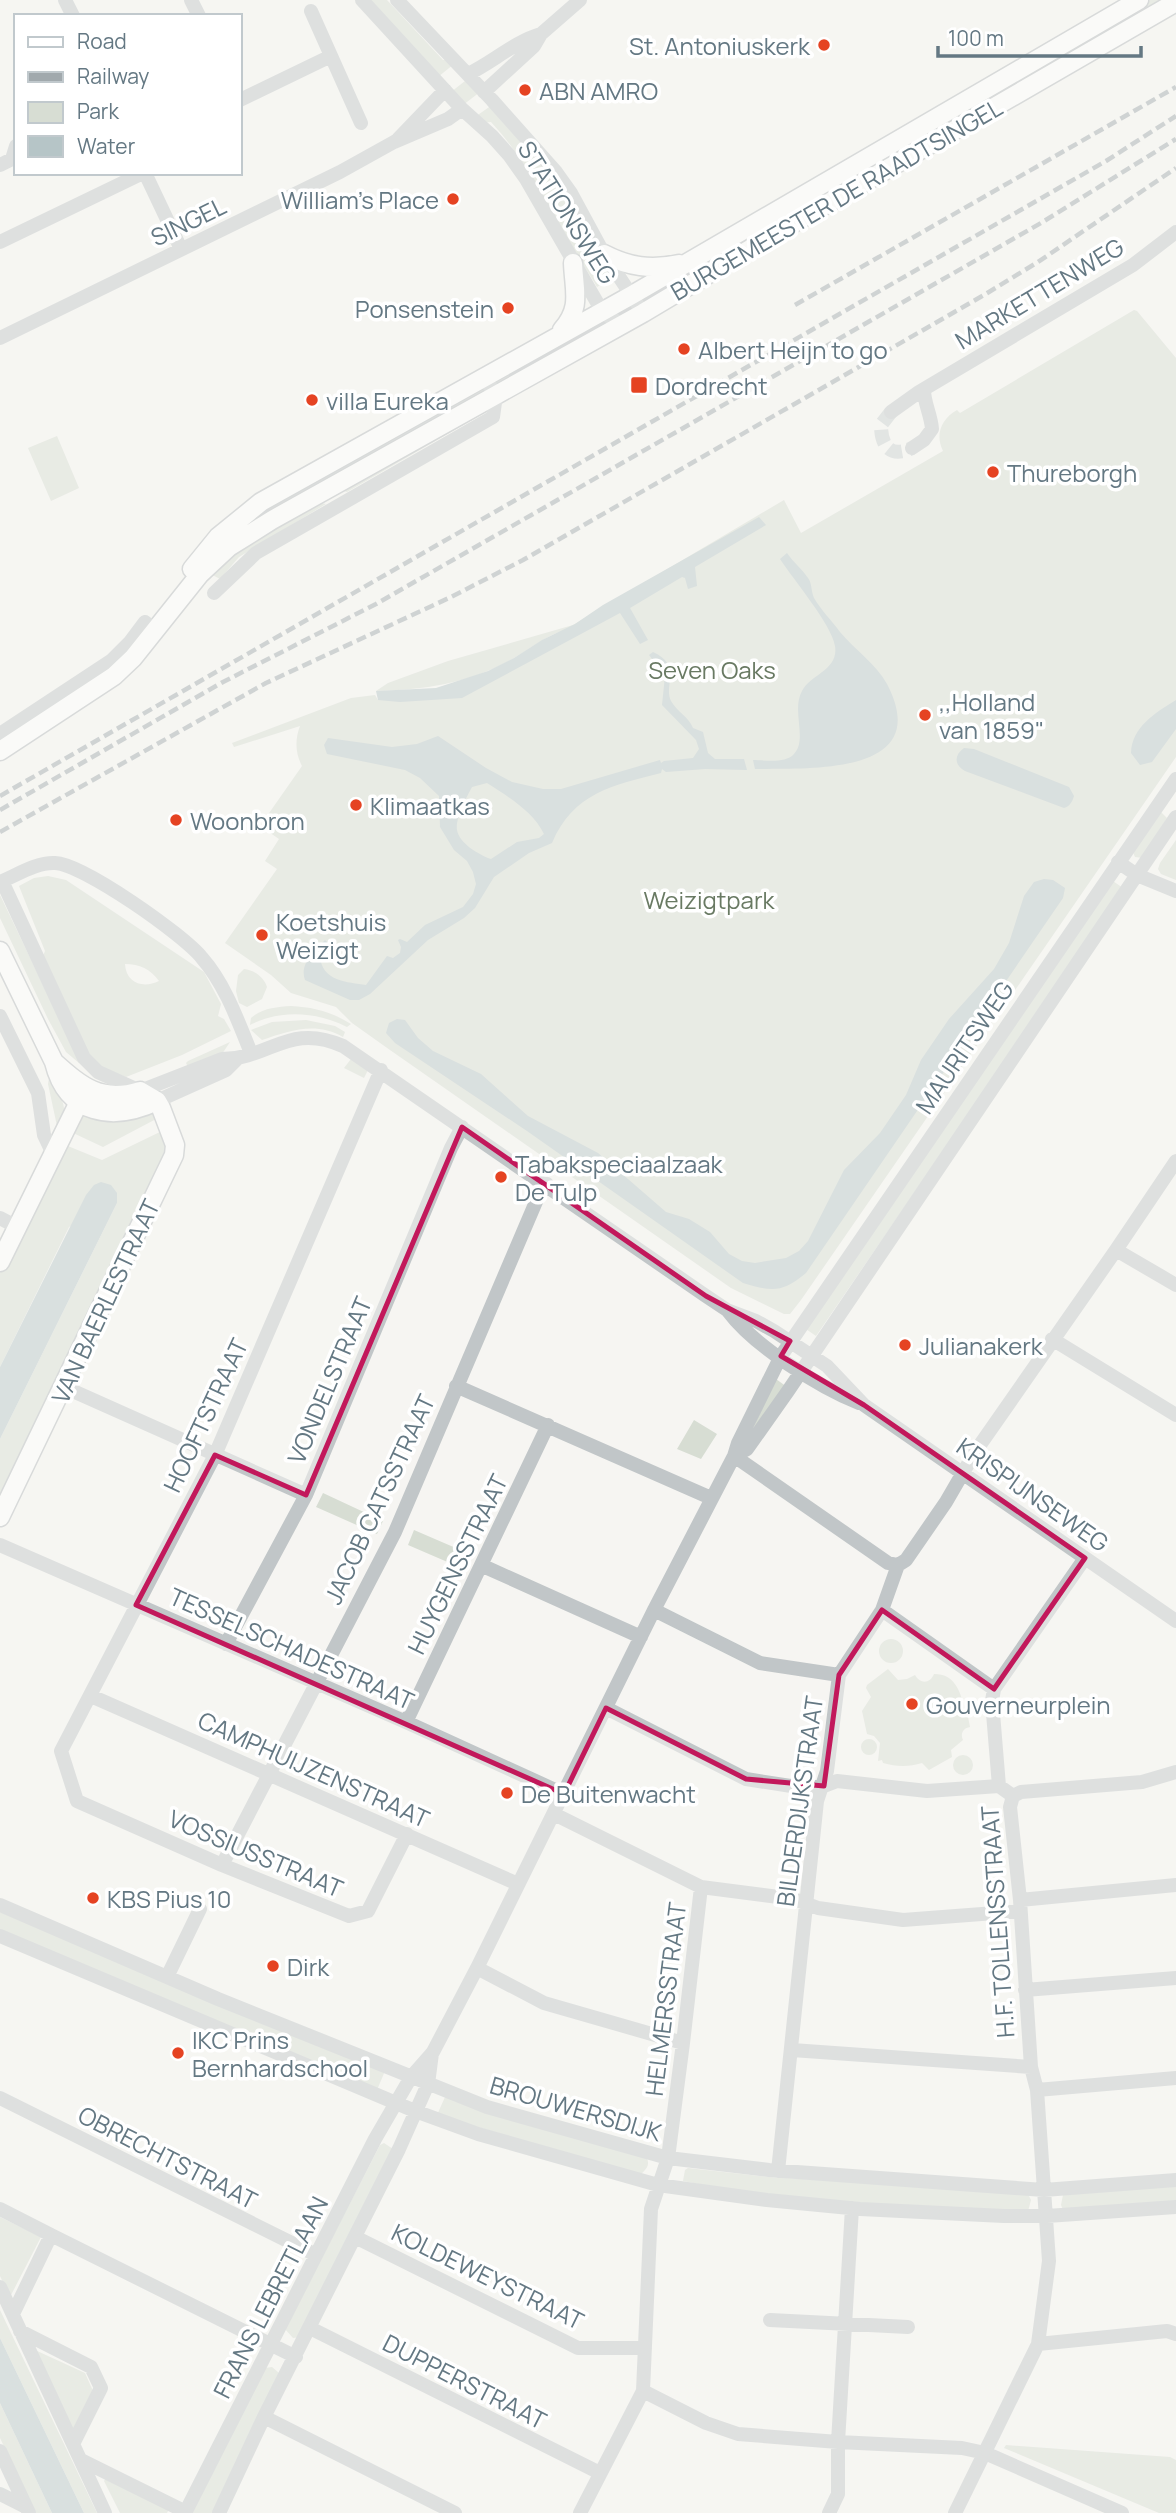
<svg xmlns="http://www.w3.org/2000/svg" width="1176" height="2513" viewBox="0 0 1176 2513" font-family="Manrope,sans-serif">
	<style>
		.green { fill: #d7ddd3; fill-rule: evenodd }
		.water { fill: #b6c5c7; fill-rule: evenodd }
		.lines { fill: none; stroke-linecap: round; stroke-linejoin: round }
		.minor-tunnel { stroke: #cad0d1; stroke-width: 14; stroke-dasharray: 14 7; stroke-linecap: butt }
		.major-casing { stroke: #b4b9bc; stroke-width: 21 }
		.minor { stroke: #c1c6c8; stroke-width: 14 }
		.major { stroke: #fff; stroke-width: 18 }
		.rail { stroke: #a1a9ad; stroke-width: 4.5; stroke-dasharray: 10 5; stroke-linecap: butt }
		.marked { fill: none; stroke: #c2185b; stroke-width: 5; stroke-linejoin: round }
		.poi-dot { fill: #e54322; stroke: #fff; stroke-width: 2.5 }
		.labels { text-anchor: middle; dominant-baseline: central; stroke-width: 7; stroke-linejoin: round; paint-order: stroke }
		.poi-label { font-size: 24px; fill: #647883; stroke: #fff; text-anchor: start }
		.street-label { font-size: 24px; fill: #647883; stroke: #fff }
		.park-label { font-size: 24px; fill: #697a63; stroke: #fff }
	</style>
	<rect width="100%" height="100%" fill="#f6f5f2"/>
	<path class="green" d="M365,0H387L443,60H451L454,64L438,77Z
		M1150,0H1164L732,252L729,245Z
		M465,81L480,92L463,105L451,92Z
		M492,105L549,168L612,278L597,287C588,271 577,257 568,241C543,197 526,160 491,122L480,123L475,117Z
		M1134,310L1137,311L1176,358V757L801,1300L790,1314H784L731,1288L390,1050L352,1023L336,1007L291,993L271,975L225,943L277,869L265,861L279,839L260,826L302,766C295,753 295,739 300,726L234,747L232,743L351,698L375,695L378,700L438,691L506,666L562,631C544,637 530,649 514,658C471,683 425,690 376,691L388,683L448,661L573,625L784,500L801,533L943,451C935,435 941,419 957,410L960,413Z
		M586,328L590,334L497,387L493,378Z
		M483,387L485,391L483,395L223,540L265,505Z
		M489,405L491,409L347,492L334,488Z
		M57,436L79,488L51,501L28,448Z
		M311,501L326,504L239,557L220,579L207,572Z
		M1161,812L1167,818L1143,858L1135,857L1131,848Z
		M1176,840V880L1161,874L1158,869L1160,863Z
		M48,876L66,880L204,972L221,1004L218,1016L224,1019L231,1031L182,1055L126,1077L99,1067L90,1057L43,956L45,951L19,886L34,878ZM125,964C140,964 150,969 159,981C143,989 126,983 125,964Z
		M1110,879L1123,888L816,1336L803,1327Z
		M0,895L80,1062L79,1063L66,1052L48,1019L0,918Z
		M244,969C254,970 264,977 267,987L262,999L247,1007L239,1003L236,991L238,975Z
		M291,1006C313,1007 332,1012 351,1024L347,1027C317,1012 281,1009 250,1025L251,1018C262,1008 277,1007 291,1006Z
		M306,1020L335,1026L345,1032L343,1037C315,1021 289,1031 262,1040L251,1030L272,1022Z
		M230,1042L222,1054L188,1067L186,1063L188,1061Z
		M351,1059L368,1070L364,1078L344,1068Z
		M50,1072C58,1090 70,1109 62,1128L57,1126L48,1084Z
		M152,1108L158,1118L103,1147L71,1132L79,1111Z
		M164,1130L169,1155L0,1500V1439L117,1203L69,1227L0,1367V1270L63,1144L102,1160Z
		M776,1379L787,1387L744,1447Z
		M694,1420L717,1434L701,1459L677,1449Z
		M323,1493L383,1521L377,1534L316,1507Z
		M414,1530L472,1555L466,1570L408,1545Z
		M879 1651a12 12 0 1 1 24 0a12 12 0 1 1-24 0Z
		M888,1669L898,1680L907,1679L915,1675C920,1684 930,1684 934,1674C955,1674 959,1690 965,1707L964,1710L967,1712L970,1727C963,1728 960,1734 963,1740L951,1750L952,1757L929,1770L922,1763C909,1767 897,1767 883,1763L882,1760L878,1761L880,1743L874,1736L867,1734L862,1711L871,1697L866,1688L867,1685Z
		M861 1747a8 8 0 1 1 16 0a8 8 0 1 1-16 0Z
		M953 1765a10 10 0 1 1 20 0a10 10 0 1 1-20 0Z
		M0,1912L385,2071L377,2090L0,1932Z
		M445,2097L647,2158C650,2166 646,2169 640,2175L437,2115Z
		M384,2143L393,2149L301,2337L293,2338L285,2329L380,2145Z
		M688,2168L769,2177L1027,2192L1031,2200L1027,2215L767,2197L683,2181L685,2170Z
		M1176,2185V2203L1064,2212L1061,2205L1063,2195Z
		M0,2217L41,2237L10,2297L0,2276Z
		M0,2310L97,2513H84L0,2338Z
		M35,2350L85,2373L93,2391L73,2430Z
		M272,2367L279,2373L280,2380L212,2513H192L265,2368Z
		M0,2403L52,2513H36L0,2438Z
		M1006,2445L1170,2457L1176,2460V2513H1159L1004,2448Z
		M106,2478L169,2509L167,2513H120L104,2481Z"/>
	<path class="water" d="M759,517L766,525L695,567L697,586L688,589L685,578L682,577L630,608L648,640L640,644L620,613L462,698L400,702L378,700L376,691L436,688L488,671L514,658L542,640L575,624L603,605Z
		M787,553C793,562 802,569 808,578C812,583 811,591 814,598C821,610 832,621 840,632C855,650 876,664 887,684C935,776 809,768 755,769L753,760C765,760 785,764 794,754C808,739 791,711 802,691C811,674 839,670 835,646C832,625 793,579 780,559Z
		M653,652C683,666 663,685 671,701C677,712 689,717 693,728L703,732L708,753L715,759H744L747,770L705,769L666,772L662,769L661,773C613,785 573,793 552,843L529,853L494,877L475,908L464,918L428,940L370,994L359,1000H350L305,980C299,964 315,950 325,940L328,943L320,955C321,982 348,982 366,985L387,956L393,958L400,953L401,947L398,940L400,939L407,942L425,925L463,907L473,894L476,884L473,872L467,861L454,850L440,827L439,796L420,778L405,770L327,754L324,745L328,738L392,747L417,744L438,736L486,768L512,782L543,789H561L660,760L661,763L664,761L693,758L699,749L696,740L662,705L665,676L649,655ZM487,783C507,796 533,811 544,834L539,838L517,842L491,859C479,855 459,843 457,830C455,819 467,796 472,787Z
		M1176,700V729L1152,762L1140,765L1131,753C1132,727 1155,713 1176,700Z
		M964,748L974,749L1069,787L1074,796C1072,802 1070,806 1064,808L965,771C954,765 954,755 964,748Z
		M1044,879L1053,880L1065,888L1063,898L806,1273C781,1294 771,1291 743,1283L527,1131L395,1043L386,1033L389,1023L397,1019L405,1020L418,1038L433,1051L481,1074L528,1116L598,1153L666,1212L689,1219L710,1232L729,1254L742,1261L755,1263L786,1258L799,1251L808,1241L844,1170L880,1133L906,1095L921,1060L949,1019L994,969L1009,943L1024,896L1034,882Z
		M101,1182L111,1185L117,1193V1203L0,1439V1367L86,1195L94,1185Z
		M0,2338L84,2513H52L0,2403Z"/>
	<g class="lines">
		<path class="minor-tunnel" d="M891,412L881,425C881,447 891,458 912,448"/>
		<g class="major-casing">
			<path id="major" d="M604,254C629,267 651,270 679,264
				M562,330C582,307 574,291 573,263
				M192,569L218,537L261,502L632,295L1139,0
				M0,751L114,676L133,658L200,574L229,547L272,520L643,313L792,224L1176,2
				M0,951L54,1062C67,1115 113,1122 157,1101
				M0,1262L79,1102
				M0,1517L174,1155L175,1145L161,1108L157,1101L140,1091C101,1103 82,1087 54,1062"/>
		</g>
		<path class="minor" d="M65,0L73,16
			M191,0L199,16
			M362,0L462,109L492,136L509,155L526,179L602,311L621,325
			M397,0L492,100L556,172L571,193L604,254L643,313
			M311,11L361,123
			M468,74C493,62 514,42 541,34
			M484,92L534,46L541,34L580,0
			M240,100L331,56
			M398,139L445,90
			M0,165L12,159L16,146
			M145,173L181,249
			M0,242L143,173
			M0,338L340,172L394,142L448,119L462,109
			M891,412L919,392L1133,265L1176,232
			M912,448L924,440L932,429C931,415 924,403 924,390
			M214,593L256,553L493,417L496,395L485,379
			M0,734L112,660L130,642L145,622L154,630
			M1118,862L1137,875L1176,891
			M2,881L84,1058L98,1072L140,1091L222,1059C270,1059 289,1022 343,1046L706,1296L727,1310L756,1321L774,1331L827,1366L864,1405L1176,1621
			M0,882C17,875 37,862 55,863C83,864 184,935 202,958C225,984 238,1021 251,1053
			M0,1016L38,1093L44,1135L53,1154
			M381,1070L215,1455L61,1751L77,1801L222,1865L349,1916L368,1911L407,1834
			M157,1101L226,1070L237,1059
			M0,1218L17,1227
			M1116,1250L1176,1285
			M728,1311C754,1346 819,1387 859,1403
			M1052,1339L1176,1415
			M456,1386L711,1498
			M64,1387L306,1495
			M734,1456L747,1449L788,1391L1176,817
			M734,1456L888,1563L898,1565
			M0,1545L406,1722L564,1794
			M483,1566L641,1637
			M654,1610L760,1663L839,1675
			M882,1610L994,1689
			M226,1644L306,1495L451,1148L462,1127
			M91,1696L518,1884
			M606,1708L746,1779L804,1788L824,1786L837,1781L927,1791L999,1786
			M406,1722L548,1425
			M1013,1796L1021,1792L1142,1782L1176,1772
			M554,1814L701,1887L794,1899L818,1908L903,1920L1020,1911
			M222,1865L395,1532L538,1197L547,1184
			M1020,1900L1176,1885
			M0,1905L218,1999L487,2107L668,2158L769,2170L1044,2190L1176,2180
			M0,1936L415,2111L478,2134L658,2185L767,2200L860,2209L1004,2216H1047L1176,2207
			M477,1968L544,2003L683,2043
			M167,1977L200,1909
			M1025,1990L1176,1978
			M792,2050L1031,2067
			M1037,2090L1176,2078
			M0,2098L316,2255
			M778,2171L817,1801L827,1771L839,1675L882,1610L898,1565L906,1560L946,1502L975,1452L1116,1250L1176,1161
			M0,2209L51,2235L13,2314
			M51,2235L296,2357
			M355,2237L578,2348H645
			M0,2287L105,2513
			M770,2320L908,2327
			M310,2328L600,2473
			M20,2331L91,2367L101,2388L73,2444
			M1038,2344L1167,2331L1176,2334
			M643,2391L706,2423L738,2434L838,2442L962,2448L985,2453L1122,2513
			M264,2417L455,2513
			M0,2451L29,2513
			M81,2460L186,2512
			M0,2494L26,2507
			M185,2513L375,2139L411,2077L433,2052L477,1968L654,1610L734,1456L738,1443L781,1356L1176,779
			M219,2513L264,2417L399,2149L428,2084L432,2053
			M580,2513L643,2391L651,2209L668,2158L683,2043L701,1887
			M829,2513L838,2494V2442L852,2208
			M955,2513L1038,2344L1049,2261L1037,2090L1031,2067L1020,1900L1010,1807L1013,1796L999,1786L992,1701L994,1689L1085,1558"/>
		<use href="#major" class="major"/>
		<path class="rail" d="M795,305L1176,87
			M0,796L1106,161L1176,116
			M0,810L223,682L376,604L1041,223L1176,139
			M0,832L266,683L451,597L523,560L984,295L1038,262L1176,168"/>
	</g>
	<path d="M0 0H1176V2513H0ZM462,1127L706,1296L790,1341L781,1356L864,1405L1085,1558L994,1689L882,1610L839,1675L824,1786L746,1779L606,1708L564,1794L136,1605L215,1455L306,1495Z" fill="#f6f5f2" fill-opacity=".55" fill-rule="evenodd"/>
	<path class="marked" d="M462,1127L706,1296L790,1341L781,1356L864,1405L1085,1558L994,1689L882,1610L839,1675L824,1786L746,1779L606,1708L564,1794L136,1605L215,1455L306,1495Z"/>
	<g class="poi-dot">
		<circle cx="824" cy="45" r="7"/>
		<circle cx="525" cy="90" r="7"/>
		<circle cx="453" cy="199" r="7"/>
		<circle cx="508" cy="308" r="7"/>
		<circle cx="684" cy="349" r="7"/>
		<rect x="630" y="376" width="18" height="18" rx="3.5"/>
		<circle cx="312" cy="400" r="7"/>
		<circle cx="993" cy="472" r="7"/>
		<circle cx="925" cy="715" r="7"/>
		<circle cx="356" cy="805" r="7"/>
		<circle cx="176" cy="820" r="7"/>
		<circle cx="262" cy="935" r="7"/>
		<circle cx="501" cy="1177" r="7"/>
		<circle cx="905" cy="1345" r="7"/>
		<circle cx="912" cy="1704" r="7"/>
		<circle cx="507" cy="1793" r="7"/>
		<circle cx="93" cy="1898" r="7"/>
		<circle cx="273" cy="1966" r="7"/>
		<circle cx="178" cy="2053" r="7"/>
	</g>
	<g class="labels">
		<g class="poi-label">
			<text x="810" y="45" text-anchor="end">St. Antoniuskerk</text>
			<text x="539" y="90">ABN AMRO</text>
			<text x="439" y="199" text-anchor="end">William's Place</text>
			<text x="494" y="308" text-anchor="end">Ponsenstein</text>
			<text x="698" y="349">Albert Heijn to go</text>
			<text x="655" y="385">Dordrecht</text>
			<text x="326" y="400">villa Eureka</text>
			<text x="1007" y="472">Thureborgh</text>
			<text x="939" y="701">,,Holland<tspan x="939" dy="28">van 1859"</tspan></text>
			<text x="370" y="805">Klimaatkas</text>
			<text x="190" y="820">Woonbron</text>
			<text x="276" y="921">Koetshuis<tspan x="276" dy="28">Weizigt</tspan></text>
			<text x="515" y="1163">Tabakspeciaalzaak<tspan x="515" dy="28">De Tulp</tspan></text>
			<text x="919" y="1345">Julianakerk</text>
			<text x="926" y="1704">Gouverneurplein</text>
			<text x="521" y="1793">De Buitenwacht</text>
			<text x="107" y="1898">KBS Pius 10</text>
			<text x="287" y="1966">Dirk</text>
			<text x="192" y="2039">IKC Prins<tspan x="192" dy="28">Bernhardschool</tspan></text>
		</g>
		<g class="street-label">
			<text transform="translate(836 199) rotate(-30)">BURGEMEESTER DE RAADTSINGEL</text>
			<text transform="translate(568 212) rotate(58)">STATIONSWEG</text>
			<text transform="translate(188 221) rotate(-26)">SINGEL</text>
			<text transform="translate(1039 293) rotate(-31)">MARKETTENWEG</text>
			<text transform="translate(964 1047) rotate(-56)">MAURITSWEG</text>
			<text transform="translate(105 1301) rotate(-65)">VAN BAERLESTRAAT</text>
			<text transform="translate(329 1380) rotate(-67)">VONDELSTRAAT</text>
			<text transform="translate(205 1415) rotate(-65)">HOOFTSTRAAT</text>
			<text transform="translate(1033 1494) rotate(35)">KRISPIJNSEWEG</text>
			<text transform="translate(379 1499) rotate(-65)">JACOB CATSSTRAAT</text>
			<text transform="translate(457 1564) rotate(-64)">HUYGENSSTRAAT</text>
			<text transform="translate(292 1648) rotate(24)">TESSELSCHADESTRAAT</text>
			<text transform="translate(314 1769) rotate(24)">CAMPHUIJZENSTRAAT</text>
			<text transform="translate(799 1801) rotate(-82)">BILDERDIJKSTRAAT</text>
			<text transform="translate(256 1853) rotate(23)">VOSSIUSSTRAAT</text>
			<text transform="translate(997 1922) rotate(-94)">H.F. TOLLENSSTRAAT</text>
			<text transform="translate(665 1999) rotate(-83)">HELMERSSTRAAT</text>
			<text transform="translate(576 2108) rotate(16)">BROUWERSDIJK</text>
			<text transform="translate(168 2157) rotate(27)">OBRECHTSTRAAT</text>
			<text transform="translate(488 2276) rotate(26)">KOLDEWEYSTRAAT</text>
			<text transform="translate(270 2297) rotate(-63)">FRANS LEBRETLAAN</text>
			<text transform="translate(465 2381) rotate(27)">DUPPERSTRAAT</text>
		</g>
		<g class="park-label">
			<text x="712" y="669">Seven Oaks</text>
			<text x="709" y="899">Weizigtpark</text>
		</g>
	</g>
	<rect x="14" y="14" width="228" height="161" fill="#ffffff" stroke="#c1c9cd" stroke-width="2"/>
	<rect x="28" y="37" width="35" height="10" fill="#ffffff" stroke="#c1c9cd" stroke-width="2"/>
	<text x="77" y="49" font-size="21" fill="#647883">Road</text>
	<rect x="28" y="72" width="35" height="10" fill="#a1a9ad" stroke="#c1c9cd" stroke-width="2"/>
	<text x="77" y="84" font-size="21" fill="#647883">Railway</text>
	<rect x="28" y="102" width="35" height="21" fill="#d7ddd3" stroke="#c1c9cd" stroke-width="2"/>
	<text x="77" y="119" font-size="21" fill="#647883">Park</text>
	<rect x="28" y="136" width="35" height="21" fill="#b6c5c7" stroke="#c1c9cd" stroke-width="2"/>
	<text x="77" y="154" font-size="21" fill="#647883">Water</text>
	<path d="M938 46v10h203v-10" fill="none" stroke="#647883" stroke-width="3.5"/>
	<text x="948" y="46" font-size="21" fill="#647883" stroke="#ffffff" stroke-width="5" paint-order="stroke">100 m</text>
</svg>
